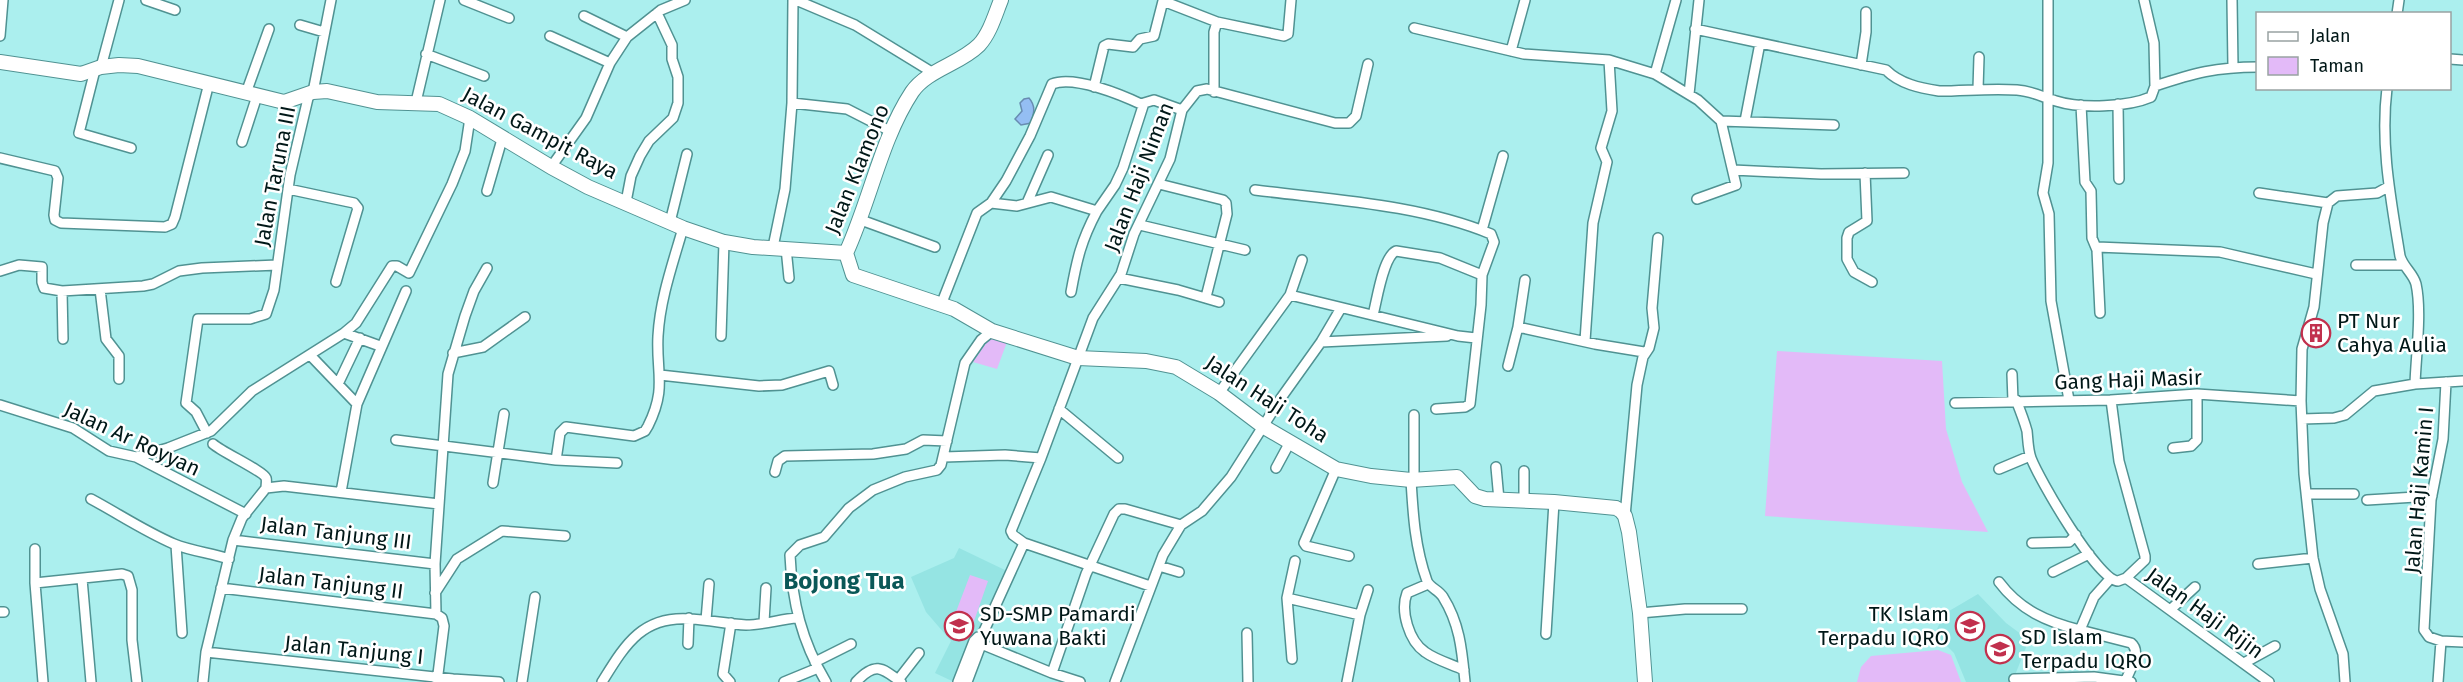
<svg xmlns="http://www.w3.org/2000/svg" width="2463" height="682" viewBox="0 0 2463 682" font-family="'Fira Sans',sans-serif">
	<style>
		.built { fill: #95e4e3 }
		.green { fill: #e3baf8 }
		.water { fill: #94bef3; stroke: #688cb1; stroke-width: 1.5 }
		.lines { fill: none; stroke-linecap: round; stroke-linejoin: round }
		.street-casing { stroke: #509292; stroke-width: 12 }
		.secondary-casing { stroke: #509292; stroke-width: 16 }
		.street { stroke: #fff; stroke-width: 9 }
		.secondary { stroke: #fff; stroke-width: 14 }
		.labels { text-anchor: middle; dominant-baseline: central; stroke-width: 5; stroke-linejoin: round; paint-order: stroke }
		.street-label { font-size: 21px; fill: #001717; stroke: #fff }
		.poi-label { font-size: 21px; fill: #001717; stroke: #fff; text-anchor: start }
		.quarter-label { font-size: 24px; font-weight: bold; fill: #0a5757; stroke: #fff }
	</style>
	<rect width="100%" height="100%" fill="#abefee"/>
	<path class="built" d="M959,548L1007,571L952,681L935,673L951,641L926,612L911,577L954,558Z
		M1978,594L2006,623L2029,640L2015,675L2058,682H1966L1954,653L1940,639L1937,629L1944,614Z"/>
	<path class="green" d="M999,338L1007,342L997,369L973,362L989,339Z
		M1777,351L1942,361L1946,429L1962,482L1988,532L1765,516Z
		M970,575L988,581L973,624L954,617Z
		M1938,650L1951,655L1961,682H1857L1861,667L1871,656Z"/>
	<path class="water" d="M1029,98C1036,106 1034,113 1031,123L1021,125L1015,119L1022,111L1020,103L1024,99Z"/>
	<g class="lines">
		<g class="street-casing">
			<path id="street" d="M146,0L175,10
				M464,0L509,18
				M796,0L855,25L935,74
				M2048,0V163L2043,193L2049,214L2051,301L2069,400
				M2144,0L2154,43L2155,86
				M2232,0L2233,67
				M2397,14L2399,0
				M584,16L627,37
				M300,25L324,32
				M1414,28L1524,54L1609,60L1655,74L1698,100L1721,121L1736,185L1697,199
				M1695,29L1886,70C1900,84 1920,88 1939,91C1965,91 1991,88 2017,90C2032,91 2042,97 2056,101C2081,109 2128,107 2151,97L2155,86C2194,73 2216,67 2258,67
				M0,36L3,0
				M550,36L610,63
				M1511,51L1525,0
				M426,54L484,76
				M2450,59L2463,60
				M1861,65L1866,32V12
				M101,67L119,0
				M95,70L79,133L131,148
				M1655,74L1676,0
				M1094,87L1104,46L1108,44L1133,47L1140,39L1154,36L1163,1L1217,22L1284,36L1288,34L1291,0
				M2387,88C2380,145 2391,200 2400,256C2403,267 2413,273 2416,284C2422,311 2416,355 2415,384
				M1978,89L1979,57
				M313,92L331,0
				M1214,92V32L1217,22
				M246,93L269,29
				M1689,94L1699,0
				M416,102L440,0
				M792,103L847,109L892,132
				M2118,104L2119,179
				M2081,105L2085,182L2091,191L2092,238L2097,250L2100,313
				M1721,121L1834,125
				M1745,121L1760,43
				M242,142L257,96
				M0,158L55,171L58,178L54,215L55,220L61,223L165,227L172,224L175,217L209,83
				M551,167L586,118L610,63L627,37L661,10L685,0
				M1733,170L1821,174L1904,173
				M1865,173L1867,221L1849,232L1847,238V259L1854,272L1872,282
				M1159,184L1223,200L1226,203L1227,214L1206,297
				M288,189L354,203L358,208L336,282
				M1255,190C1333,200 1418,204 1491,234L1494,242L1482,275L1481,305L1470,404L1465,407L1436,409
				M487,191L503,136
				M2259,193L2328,203
				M626,202L631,176L640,156L649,141L673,118L678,103V77L672,59V45L657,13
				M991,203L1017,206L1051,197L1097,211L1115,185L1123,168L1144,103L1154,100L1182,110
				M1027,203L1048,155
				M861,220L935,247
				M670,222L687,154
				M1140,225L1245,250
				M1482,230L1503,156
				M773,247L785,189L792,103L793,0
				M2097,247L2220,252L2316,274
				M786,248L789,278
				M2356,265H2403
				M0,271L19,265L42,267V282L44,288L62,291L143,286L153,284L179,271L202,268L277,265
				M1119,278L1178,290L1219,302
				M1525,280L1518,327L1595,344L1644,352
				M100,289L106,339L119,356V379
				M62,291L63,339
				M1071,292C1077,259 1081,241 1097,211
				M1290,295L1458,336L1476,338
				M941,305L977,213L991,203L1006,181L1030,136L1052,84C1074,75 1122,95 1143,105
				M1373,315C1377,300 1383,257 1396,251L1440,258L1482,275
				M344,333L356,323L392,266H397L409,273L452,184L465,151L470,118
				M721,336L724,242
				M1585,341L1593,223L1607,162L1601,148L1612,111L1609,60
				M1321,342L1447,336
				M453,353L483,347L525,317
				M310,355L357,404
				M1508,366L1518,327
				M2012,374L2013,401
				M660,375L759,386L782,385L829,371L833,385
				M2446,382L2443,439L2431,500L2424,630L2429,637L2441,641L2463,642
				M338,384L360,338
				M1219,393L1290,295L1302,260
				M2016,400C2020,410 2024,420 2027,431C2028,440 2028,450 2031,458C2039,479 2098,581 2118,581L2126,578L2269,682
				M2111,400L2119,461L2145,556V560L2126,578
				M1955,403L2111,400L2197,394L2301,401
				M0,405L73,428L109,451L136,457L246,514
				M1059,409L1118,458
				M2302,419L2334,418L2345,415L2374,391L2415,384L2463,381
				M207,433L196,412L186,403L198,319H250L266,314L274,290L290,175L309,94
				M396,440L556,460L617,463
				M213,444C222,452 263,471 266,478C267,481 266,485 266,488
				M2173,448L2191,446L2197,440V394
				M136,457L168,448L211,431L252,391L344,333L380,346
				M944,457L1005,455L1041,458
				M556,460L560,433L566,427L634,436L645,431L648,426C667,388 656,373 658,336C660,299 673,263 683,228
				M1496,467L1499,500
				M1276,468L1290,442
				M1336,469L1304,543L1306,546L1349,556
				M1999,469L2030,456
				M1524,471V501
				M775,472L778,461L785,456L873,454L906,449L923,440L947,441
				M1414,479V415
				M1411,480C1413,514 1415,548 1427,581C1430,588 1439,590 1443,597C1460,624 1462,651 1465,682
				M493,483L504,414
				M341,492L357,404L406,291
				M2307,494H2354
				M91,499C119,514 144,531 174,544C191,551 211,553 229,559
				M2367,500L2432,496
				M1625,516L1637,385L1643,357L1649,348L1654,328L1652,308L1658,238
				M233,540L435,564
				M1024,543L1013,535L1011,531L1041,458L1093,318L1121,274L1134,234L1170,159L1182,110L1197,91L1207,89L1335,123H1349L1356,116L1368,64
				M2032,543L2069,542L2076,535
				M176,545L182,633
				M35,549V583L43,682
				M2258,564L2313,558
				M1159,566L1179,572
				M2053,572L2089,554
				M82,579L91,682
				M2110,579L2094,597L2080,630L2131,643C2142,652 2130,669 2126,680
				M1999,582C2020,610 2047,622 2080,630
				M35,583L122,574L128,576L132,590V640L137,682
				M1428,584L1407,593C1400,611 1409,641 1425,652C1436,660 1451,664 1464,670
				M221,588L436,614
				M435,593L457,559L502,531L565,536
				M1287,598L1360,615
				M2170,610L2195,587
				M0,612H4
				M1640,613L1685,609H1742
				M436,614L435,564L448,374L465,316L474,291L487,268
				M436,614L442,618L444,626L437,682
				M706,620L709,584
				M764,622L766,588
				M1247,633L1248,682
				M1546,634L1554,502
				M974,641L1052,673L1080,682
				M688,644L689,618
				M206,652L453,679L499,682
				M1292,659L1287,598L1295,561
				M815,662L851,644
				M2244,663L2275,646
				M1052,673L1086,574L1114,514L1119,509H1125L1181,525
				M2014,679L2094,677L2131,682
				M898,680L919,653
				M203,682L206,652L233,540L242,518L266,488L284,486L439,504
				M522,682L535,597
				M602,682C625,645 642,615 691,619C709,620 728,624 746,625C763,625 781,619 797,618
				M730,682L723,674L731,623
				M784,682L818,668
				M826,682C802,642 792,602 790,555L800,545L824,537L849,508L873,490L905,477L937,470L941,465L965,363L981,340L992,331
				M856,682C875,662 881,667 901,682
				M958,682L974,641L978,637
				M967,682L981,645L984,631L1024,543L1150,586
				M1115,682L1163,555L1181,525L1202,511L1231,477L1281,398L1321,342L1341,308
				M1347,682L1360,615L1368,590
				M2345,682L2343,654L2320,589L2313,558L2304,474L2301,401L2302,349L2314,307L2323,223L2328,203L2337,196L2377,193L2388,187
				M2438,682L2441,641"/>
		</g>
		<g class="secondary-casing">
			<path id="secondary" d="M0,62L81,74L101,67L119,65L138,66L284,102L313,92L327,91L377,102L439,104L470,118L551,167L588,187L683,228L724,242L753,247L846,253
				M846,253L853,275L954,309L992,331L1078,358L1146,361L1176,367L1219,393L1264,427L1336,469L1371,476L1411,480L1457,477L1475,496L1485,499L1554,502L1616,508L1621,511L1625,516L1629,532L1640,613L1645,682
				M846,253C870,201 881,139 912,92C927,70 960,64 979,45C990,33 995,15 1001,0"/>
		</g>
		<use href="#street" class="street"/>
		<use href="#secondary" class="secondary"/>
	</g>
	<defs>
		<g id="building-ring" transform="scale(1.5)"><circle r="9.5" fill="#fff" stroke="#c1304d" stroke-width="1.5"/><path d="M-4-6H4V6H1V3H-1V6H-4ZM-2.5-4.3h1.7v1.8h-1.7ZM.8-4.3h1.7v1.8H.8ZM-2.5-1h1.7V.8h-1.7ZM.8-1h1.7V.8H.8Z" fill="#c1304d"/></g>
		<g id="school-ring" transform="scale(1.5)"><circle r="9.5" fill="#fff" stroke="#c1304d" stroke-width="1.5"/><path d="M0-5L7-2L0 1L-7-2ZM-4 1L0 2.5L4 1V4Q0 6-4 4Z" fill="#c1304d"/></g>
	</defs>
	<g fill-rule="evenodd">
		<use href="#building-ring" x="2316" y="333"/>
		<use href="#school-ring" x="959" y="626"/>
		<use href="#school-ring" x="1970" y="626"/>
		<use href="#school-ring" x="2000" y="649"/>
	</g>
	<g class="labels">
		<g class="street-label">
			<text transform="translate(540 133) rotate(28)">Jalan Gampit Raya</text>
			<text transform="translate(857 169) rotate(-68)">Jalan Klamono</text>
			<text transform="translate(275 176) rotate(-79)">Jalan Taruna III</text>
			<text transform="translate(1139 177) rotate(-69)">Jalan Haji Niman</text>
			<text transform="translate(2128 380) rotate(-2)">Gang Haji Masir</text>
			<text transform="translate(1267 399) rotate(33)">Jalan Haji Toha</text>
			<text transform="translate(132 439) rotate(25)">Jalan Ar Royyan</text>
			<text transform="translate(2419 490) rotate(-85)">Jalan Haji Kamin I</text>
			<text transform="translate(336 533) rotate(7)">Jalan Tanjung III</text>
			<text transform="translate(331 583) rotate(7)">Jalan Tanjung II</text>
			<text transform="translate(2205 613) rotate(36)">Jalan Haji Rijin</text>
			<text transform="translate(354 650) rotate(6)">Jalan Tanjung I</text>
		</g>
		<g class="poi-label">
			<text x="2337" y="321">PT Nur<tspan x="2337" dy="24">Cahya Aulia</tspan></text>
			<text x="980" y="614">SD-SMP Pamardi<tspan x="980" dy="24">Yuwana Bakti</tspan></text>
			<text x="1949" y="614" text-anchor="end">TK Islam<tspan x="1949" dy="24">Terpadu IQRO</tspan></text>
			<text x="2021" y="637">SD Islam<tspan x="2021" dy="24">Terpadu IQRO</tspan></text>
		</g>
		<g class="quarter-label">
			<text x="844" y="581">Bojong Tua</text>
		</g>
	</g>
	<rect x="2256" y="12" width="195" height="78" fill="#ffffff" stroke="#99a2a2" stroke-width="1.5"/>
	<rect x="2268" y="32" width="30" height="9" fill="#ffffff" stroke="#99a2a2" stroke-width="1.5"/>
	<text x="2310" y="42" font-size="18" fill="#001717">Jalan</text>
	<rect x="2268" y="57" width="30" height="18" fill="#e3baf8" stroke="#99a2a2" stroke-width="1.5"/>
	<text x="2310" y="72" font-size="18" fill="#001717">Taman</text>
</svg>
